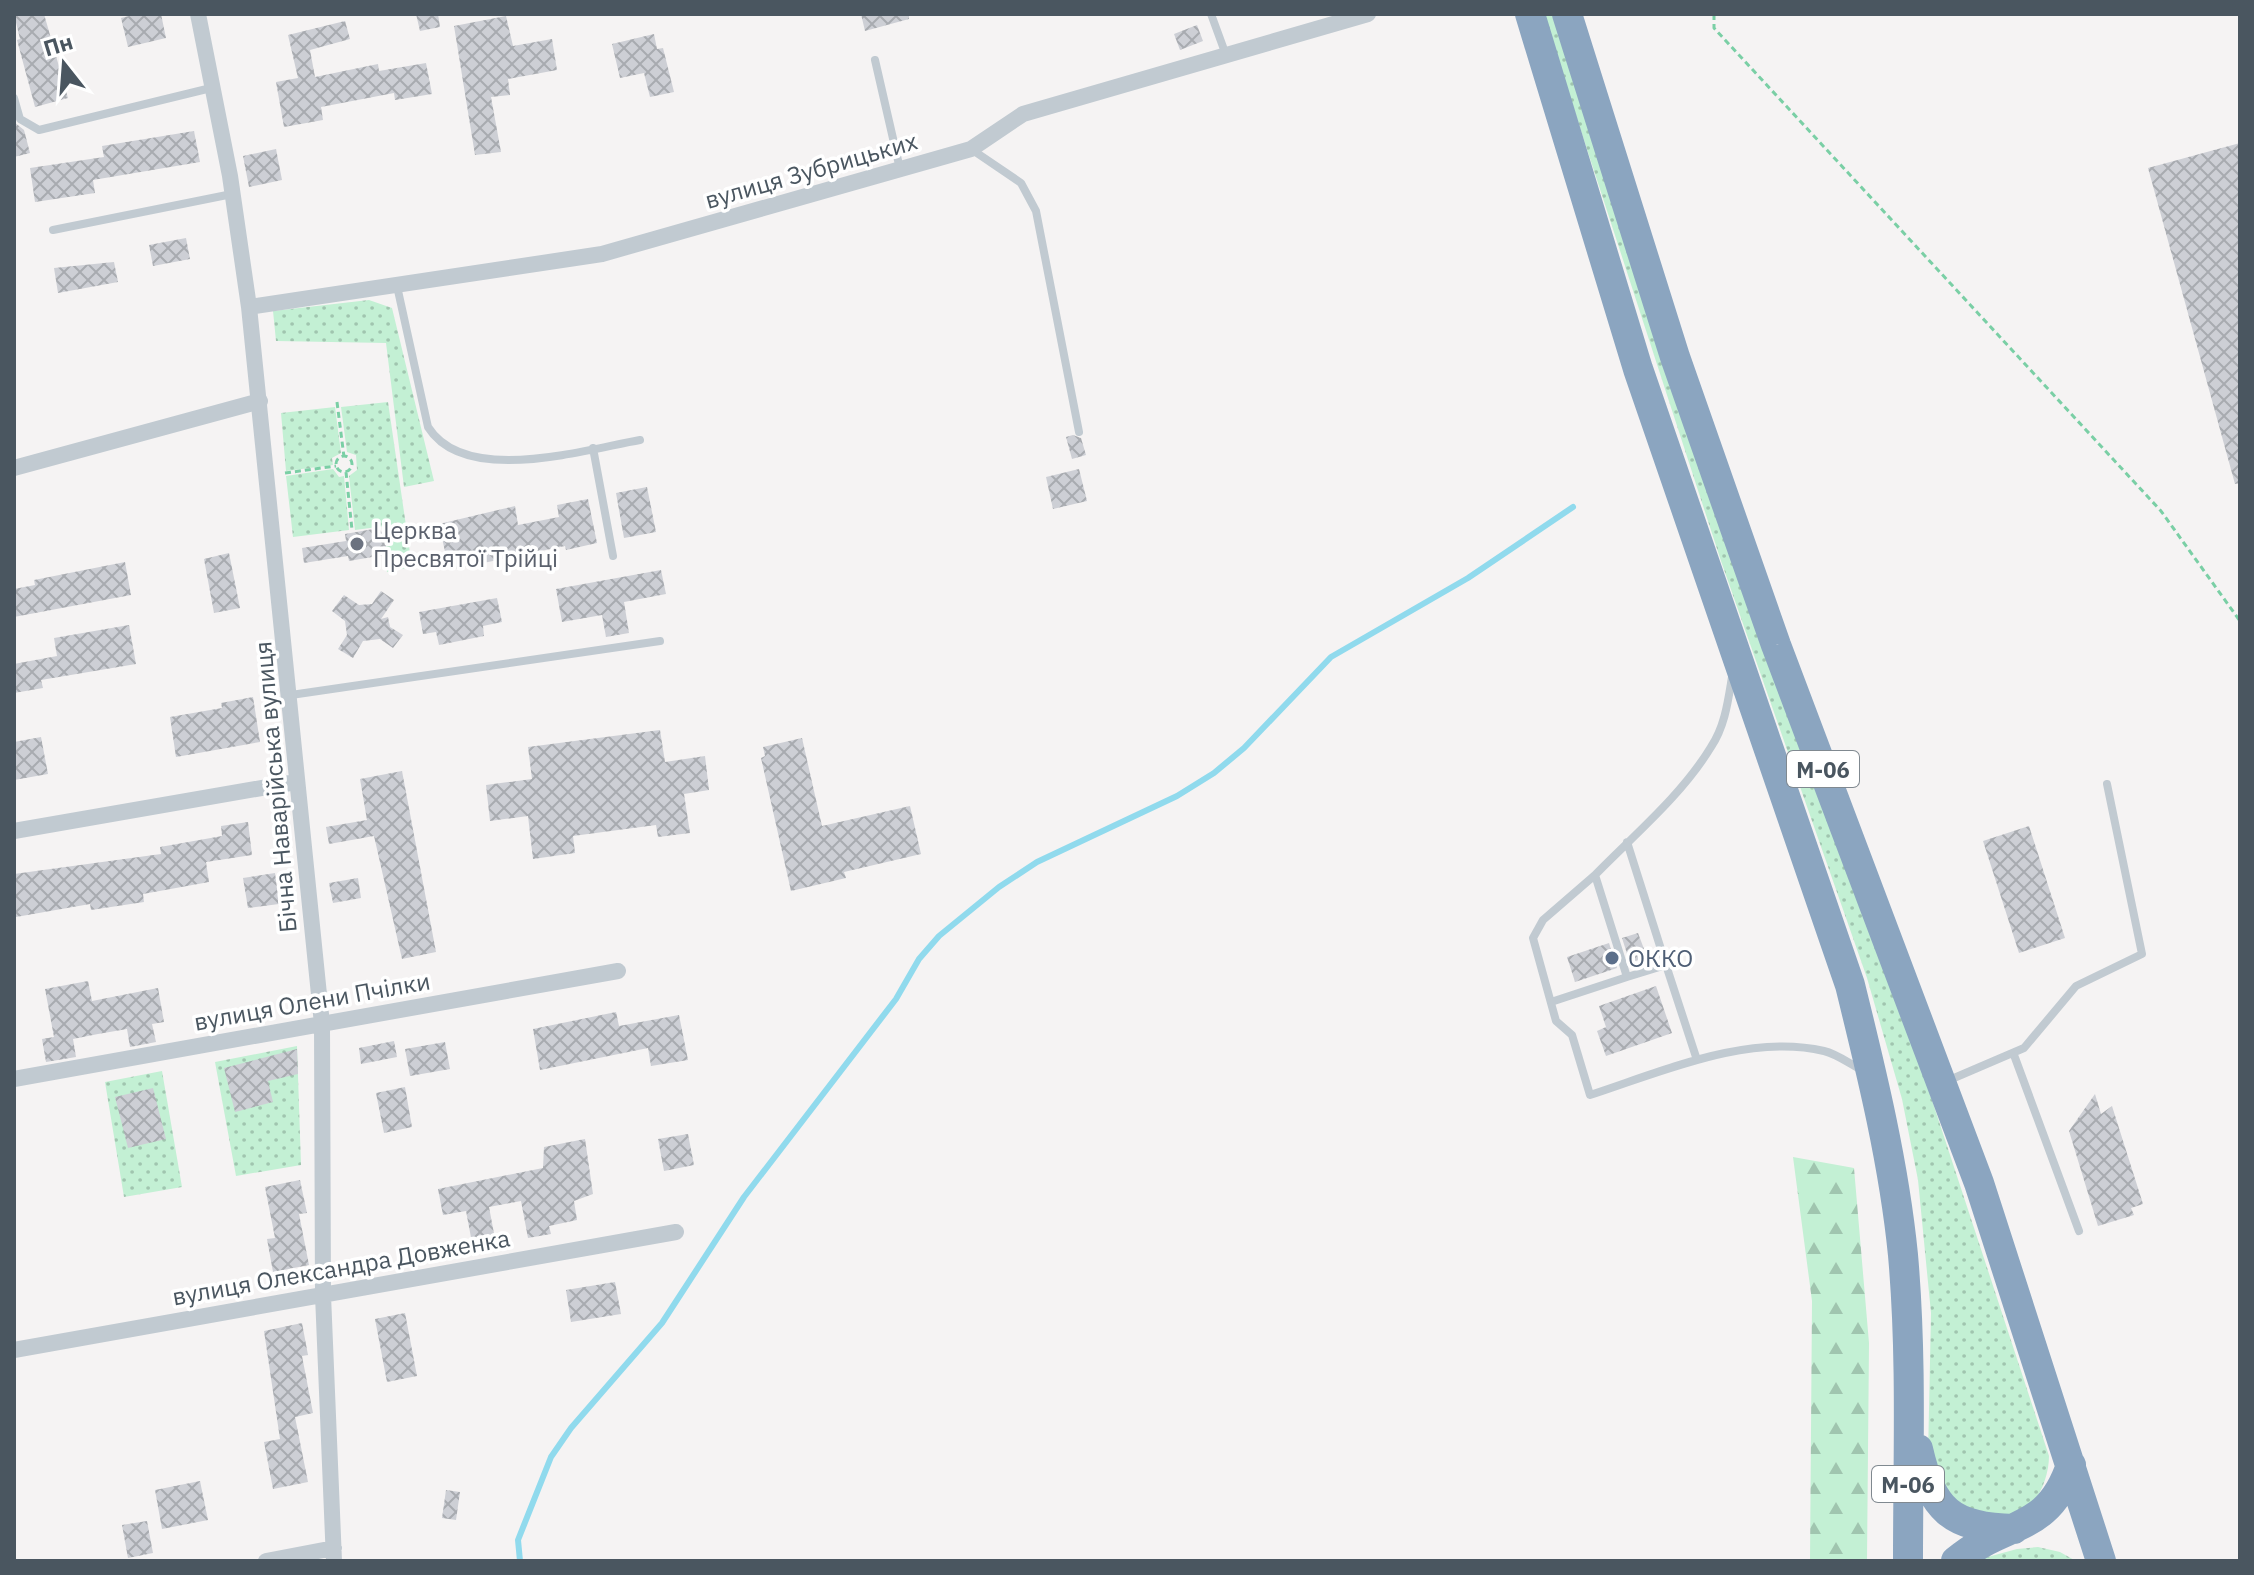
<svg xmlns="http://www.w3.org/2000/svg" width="2254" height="1575" viewBox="0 0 2254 1575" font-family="'IBM Plex Sans',sans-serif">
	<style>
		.green { fill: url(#green-dots) }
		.forest { fill: url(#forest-firs) }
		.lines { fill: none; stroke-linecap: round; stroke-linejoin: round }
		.stream { stroke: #90daed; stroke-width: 6 }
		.building { fill: url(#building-cross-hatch) }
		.path { stroke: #7acfa5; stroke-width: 3; stroke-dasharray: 6 4; stroke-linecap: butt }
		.lane { stroke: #c1cad1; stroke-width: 8 }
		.street { stroke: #c1cad1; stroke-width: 16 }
		.highway { stroke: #8ba5c0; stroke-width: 30 }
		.worship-dot { fill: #6b7280; stroke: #fff; stroke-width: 3 }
		.service-dot { fill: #5c6f8a; stroke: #fff; stroke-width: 3 }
		.labels { text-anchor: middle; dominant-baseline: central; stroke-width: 7; stroke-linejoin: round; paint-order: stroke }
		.shield { fill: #fff; stroke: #808990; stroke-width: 2 }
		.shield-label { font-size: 22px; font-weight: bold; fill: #4a5660 }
		.street-label { font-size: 24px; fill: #4a5660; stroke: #fff }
		.worship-label { font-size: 24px; fill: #5b616d; stroke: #fff; text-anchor: start }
		.service-label { font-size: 24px; fill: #4e5e75; stroke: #fff; text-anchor: start }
	</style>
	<defs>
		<pattern id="green-dots" width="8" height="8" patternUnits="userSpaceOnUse" patternTransform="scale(2)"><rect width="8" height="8" fill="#c3f0d4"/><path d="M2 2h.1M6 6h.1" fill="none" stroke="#a0c5af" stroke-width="1.8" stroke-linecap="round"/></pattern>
		<pattern id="forest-firs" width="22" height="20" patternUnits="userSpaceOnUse" patternTransform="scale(2)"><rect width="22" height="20" fill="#c3f0d4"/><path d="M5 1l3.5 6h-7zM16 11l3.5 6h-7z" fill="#a0c5af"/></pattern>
		<pattern id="building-cross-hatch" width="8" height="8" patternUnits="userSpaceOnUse" patternTransform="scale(2)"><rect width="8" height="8" fill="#cdcfd5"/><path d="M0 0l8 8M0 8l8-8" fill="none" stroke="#a8abb0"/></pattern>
	</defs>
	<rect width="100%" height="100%" fill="#f5f3f3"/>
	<path class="green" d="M1543,14H1556L1928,1088L2049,1456C2049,1479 2036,1513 2009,1515C1993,1517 1973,1511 1957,1509L1928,1457L1931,1313L1918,1180L1902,1099L1867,978L1721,561Z
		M369,300L392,308L434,481L404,487L386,343L276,341L273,311Z
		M388,402L412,567L387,572L385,526L355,530L349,476L357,470L356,455L347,452L341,407Z
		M335,407L341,453L332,458L333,465L286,471L281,413Z
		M333,469L339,477L344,476L349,530L293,537L286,476Z
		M297,1046L301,1165L236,1176L215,1062Z
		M162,1071L182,1187L124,1197L105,1082Z
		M2038,1547L2060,1552L2076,1561H1973L2017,1549Z"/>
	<path class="forest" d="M1793,1157L1854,1168L1869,1343L1867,1561H1810L1812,1301Z"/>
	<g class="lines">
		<path class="stream" d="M520,1561L518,1540L551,1457L571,1428L662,1323L744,1197L896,999L919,959L939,936L999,887L1037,862L1177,796L1214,773L1244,748L1331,657L1468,578L1573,507"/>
	</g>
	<path class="building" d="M14,14H44L68,98L35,107L17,40L20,39Z
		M137,14H161L166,38L128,47L121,18Z
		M416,14H438L440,27L420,31Z
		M861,14H909V19L865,31Z
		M506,16L513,46L552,39L557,70L508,79L510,95L491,97L501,152L475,155L454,26Z
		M345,21L350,39L310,50L315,77L378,64L379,71L426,63L432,94L395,100L394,93L321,107L323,120L284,127L276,82L298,78L288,35Z
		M1197,25L1203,41L1180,50L1174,34Z
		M654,34L657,49L663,48L674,92L650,97L644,73L620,78L612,44Z
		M14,122L24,130L30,153L14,157Z
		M194,131L200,162L93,180L95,193L35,202L30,168L104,157L102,146Z
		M2240,143V483L2235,484L2148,168Z
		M276,149L282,180L249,187L243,156Z
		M186,238L190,259L153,266L149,245Z
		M114,262L118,282L58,293L54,268Z
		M1073,435L1081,438L1086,455L1072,459L1066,437Z
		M1079,469L1087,501L1053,509L1046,477Z
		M647,487L656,532L624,538L616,493Z
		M588,499L597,543L566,550L565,546L449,570L439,524L515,506L518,525L559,517L557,505Z
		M379,528L387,541L384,555L349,561L348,556L304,563L302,548L346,541L345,534Z
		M229,553L240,608L214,613L204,559Z
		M125,562L131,595L14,617V589L35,585L34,580Z
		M661,570L666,594L624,602L629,633L606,637L602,615L562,622L556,589Z
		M381,591L394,600L381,619L388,617L390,627L403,635L393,648L380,639L363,641L353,658L338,649L347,635L345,621L332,611L344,595L359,605L372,604Z
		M497,598L502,622L483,626L484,636L439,645L436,632L423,634L419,612Z
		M129,625L136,664L41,680L43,688L14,693V664L57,656L54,638Z
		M253,697L260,742L176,757L170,717L222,708L221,703Z
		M660,730L665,762L705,756L709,790L684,794L690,833L658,837L656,825L573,836L575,853L533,859L528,816L490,821L486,785L532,779L528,747Z
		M41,737L48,774L14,780V742Z
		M802,738L822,826L910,806L921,854L844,872L846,878L791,891L761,758L765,756L763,747Z
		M402,771L436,952L402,959L374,836L329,844L326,827L367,820L360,779Z
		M248,822L252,855L206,862L209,882L143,894L144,902L91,910L90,904L16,917L14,874L161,854L160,847L222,836L221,826Z
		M2029,826L2065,938L2019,953L1983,841Z
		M275,873L279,904L248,908L243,878Z
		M358,878L361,898L333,903L329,883Z
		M1638,933L1647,957L1630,963L1622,938Z
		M1609,943L1617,968L1575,982L1567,957Z
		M88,981L92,1001L158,988L164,1022L152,1024L156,1042L130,1047L127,1029L98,1034L73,1039L76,1057L46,1062L42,1039L54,1037L45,989Z
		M1656,986L1672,1033L1606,1056L1597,1031L1606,1027L1599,1006Z
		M616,1012L619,1026L679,1015L688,1060L651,1066L648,1048L540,1070L533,1029Z
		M394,1041L397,1057L361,1064L359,1048Z
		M445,1042L450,1069L410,1076L405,1049Z
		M297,1049L298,1074L268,1081L273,1102L235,1112L224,1068Z
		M405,1087L412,1127L384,1133L376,1093Z
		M153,1088L166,1139L128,1148L115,1097Z
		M2095,1094L2101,1114L2112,1106L2143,1204L2131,1208L2134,1215L2098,1226L2069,1131Z
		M688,1134L694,1165L664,1171L658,1139Z
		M585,1139L593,1194L574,1201L577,1220L549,1226L551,1234L528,1238L521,1201L489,1207L496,1244L473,1248L466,1211L443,1215L438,1189L543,1168L544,1147Z
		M300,1180L307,1213L299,1214L309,1265L273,1272L267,1239L275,1238L265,1187Z
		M615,1282L621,1314L571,1322L566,1290Z
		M405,1313L417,1376L387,1382L375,1319Z
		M302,1323L308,1355L302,1356L313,1413L295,1417L308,1482L273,1489L264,1442L280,1439L264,1331Z
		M200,1481L208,1520L162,1529L155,1490Z
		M446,1490L460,1492L456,1520L442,1518Z
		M147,1521L153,1553L128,1558L122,1525Z"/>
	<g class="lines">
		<path class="path" d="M1714,14V28L2161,511L2240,621
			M337,402L344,457
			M336 464a8 8 0 1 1 16 0a8 8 0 1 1-16 0Z
			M346,472L352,530
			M285,473L336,466"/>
		<path class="lane" d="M1211,14L1226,55
			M875,60L900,169
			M14,98L20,119L39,130L211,88
			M971,149L1021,183L1036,211L1079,432
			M53,230L232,194
			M397,286L428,427C465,486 583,450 640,440
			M593,448L613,556
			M291,695L660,641
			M1627,842L1666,965
			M1595,875L1543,920L1533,938L1556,1021L1572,1035L1590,1095C1661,1072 1748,1033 1824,1051C1837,1054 1850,1064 1862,1070
			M1551,1002L1627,977
			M2014,1055L2079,1231
			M1697,1060L1666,965L1627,977L1595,875C1634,835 1682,795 1711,747C1725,726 1728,701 1732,677
			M1947,1081L2024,1048L2076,986L2142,954L2107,784"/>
		<path class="street" d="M198,14L230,176L249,307L322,1024L323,1295L334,1561
			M249,307L602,254L971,149L1023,114L1368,14
			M14,468L260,401
			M14,831L296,782
			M14,1079L618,971
			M14,1350L676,1232
			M266,1561L334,1548"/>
		<path class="highway" d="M1530,14L1638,369L1850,985C1872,1074 1894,1164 1903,1255C1912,1357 1908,1459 1908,1561
			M1567,14L1675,357L1776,645L1979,1183L2101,1561
			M1918,1449C1932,1510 1951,1528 2014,1529
			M1956,1561C2004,1520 2048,1535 2071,1465"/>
	</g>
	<circle class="worship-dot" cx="357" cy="544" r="8"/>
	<circle class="service-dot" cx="1612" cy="958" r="8"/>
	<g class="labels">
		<g class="shield">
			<rect x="1787" y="751" width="72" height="36" rx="6"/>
			<rect x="1872" y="1466" width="72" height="36" rx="6"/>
		</g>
		<g class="shield-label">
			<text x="1823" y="769">М-06</text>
			<text x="1908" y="1484">М-06</text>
		</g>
		<g class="street-label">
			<text transform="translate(811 170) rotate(-16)">вулиця Зубрицьких</text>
			<text transform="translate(275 787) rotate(-95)">Бічна Наварійська вулиця</text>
			<text transform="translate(312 1001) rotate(-10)">вулиця Олени Пчілки</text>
			<text transform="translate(341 1267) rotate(-10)">вулиця Олександра Довженка</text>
		</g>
		<g class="worship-label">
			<text x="373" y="530">Церква<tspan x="373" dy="28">Пресвятої Трійці</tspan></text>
		</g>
		<g class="service-label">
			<text x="1628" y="958">ОККО</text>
		</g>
	</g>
	<rect width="2254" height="1575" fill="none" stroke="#4a5660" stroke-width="32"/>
	<g transform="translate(64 64) rotate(343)" stroke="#ffffff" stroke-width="6" paint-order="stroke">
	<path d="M0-6L14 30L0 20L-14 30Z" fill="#4a5660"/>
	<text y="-12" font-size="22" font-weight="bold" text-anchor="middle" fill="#4a5660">Пн</text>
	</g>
</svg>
